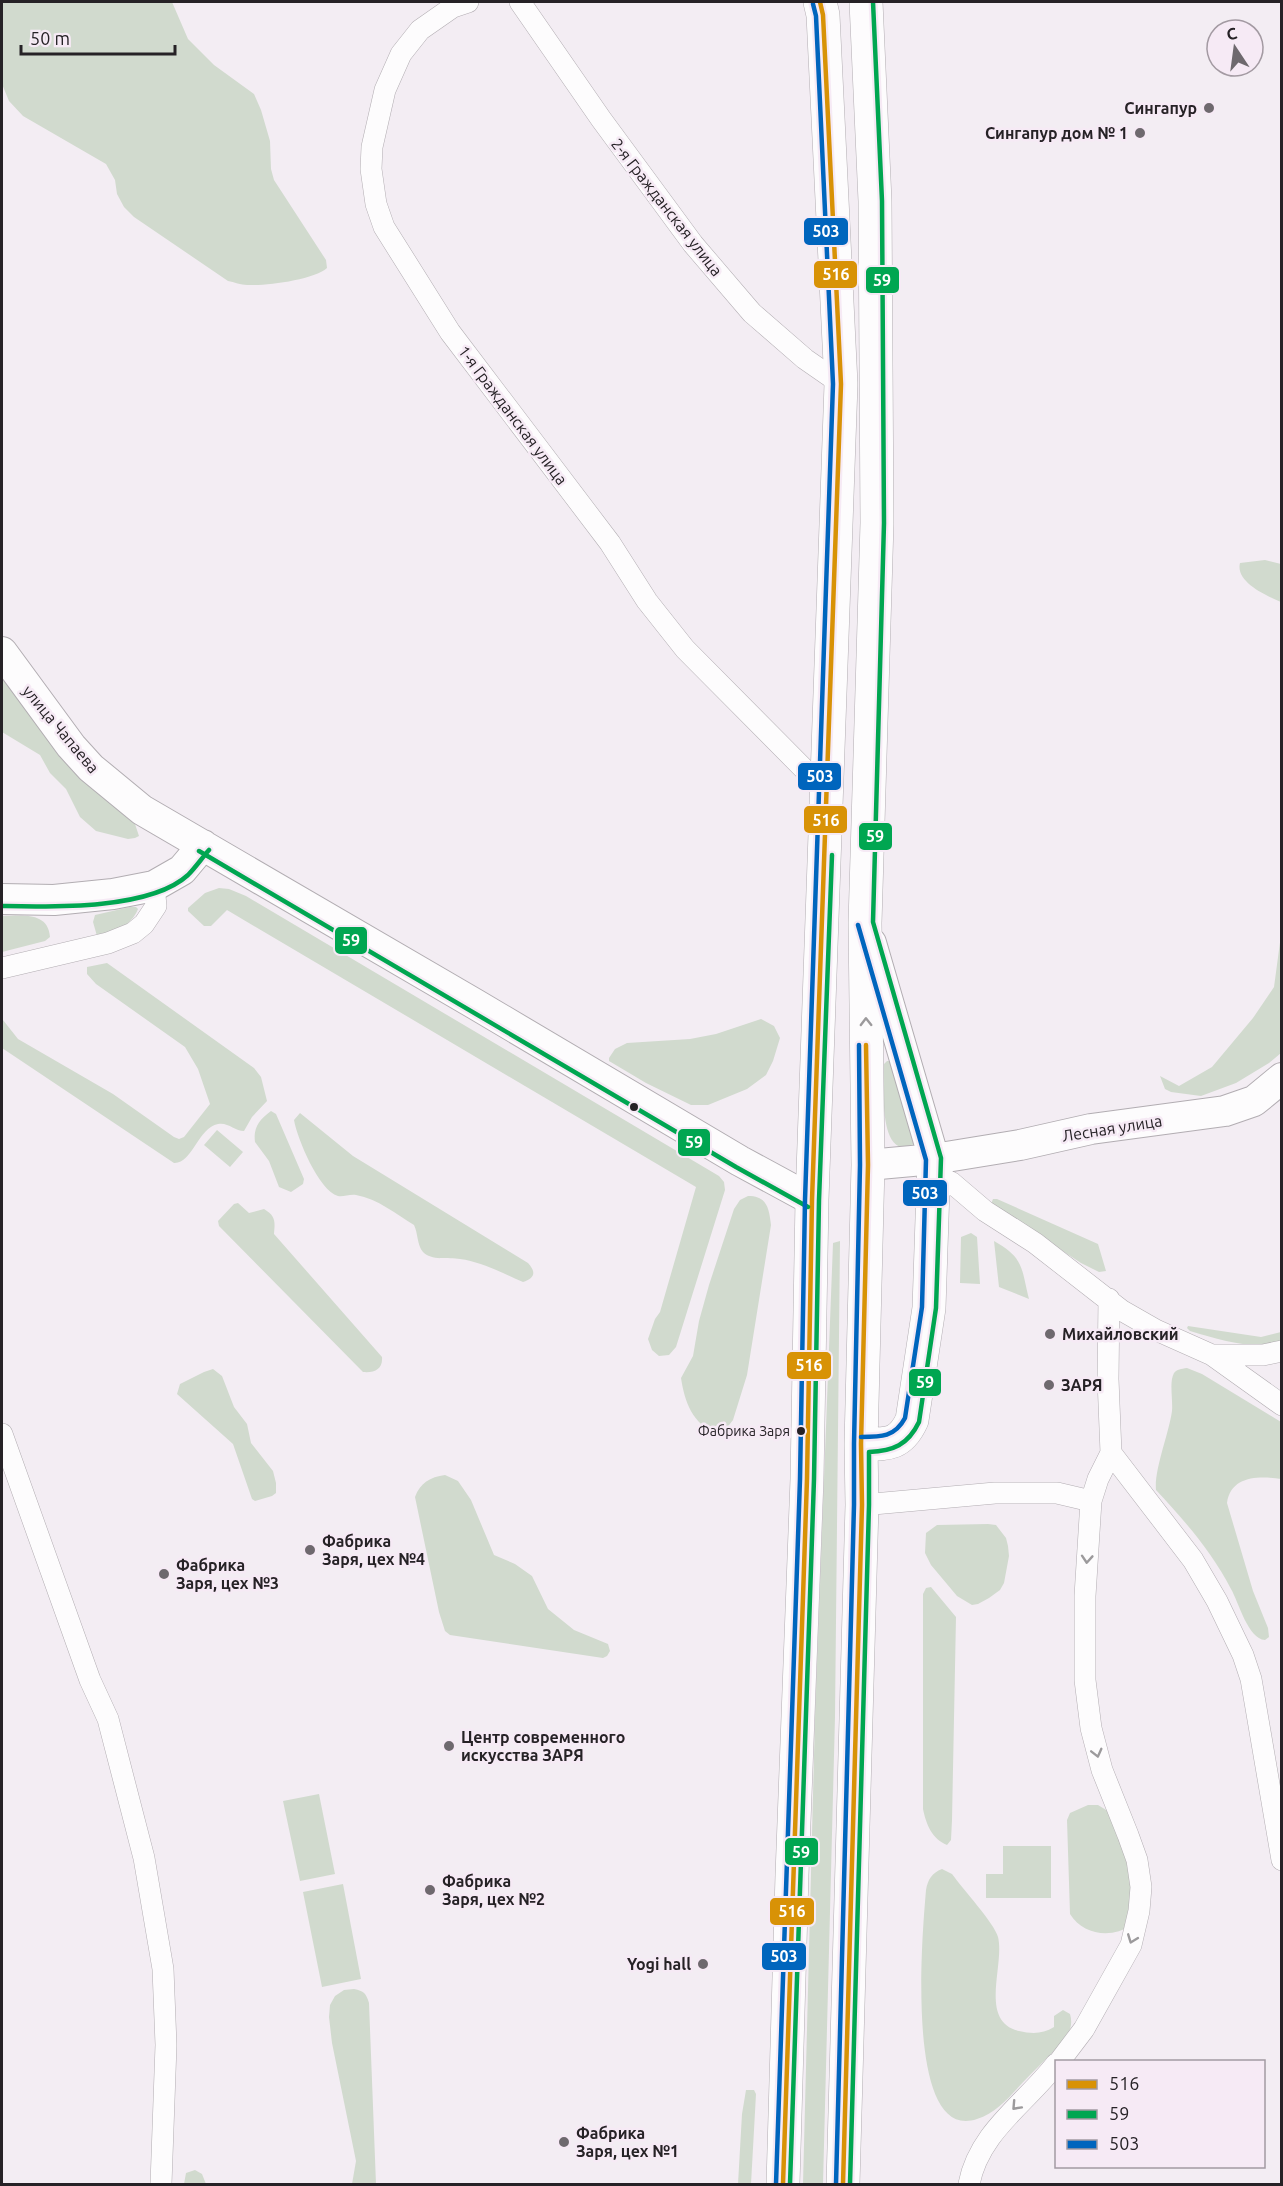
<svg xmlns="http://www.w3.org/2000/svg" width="1283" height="2186" viewBox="0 0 1283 2186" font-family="Ubuntu,sans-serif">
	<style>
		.green { fill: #d1dace }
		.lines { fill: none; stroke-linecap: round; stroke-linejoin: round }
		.street-casing { stroke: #b2adb2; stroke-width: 22 }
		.secondary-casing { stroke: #b2adb2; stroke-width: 32 }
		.highway-casing { stroke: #b2adb2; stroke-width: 34 }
		.street { stroke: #fdfcfd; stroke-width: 21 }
		.secondary { stroke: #fdfcfd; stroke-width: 30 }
		.highway { stroke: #fdfcfd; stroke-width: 33 }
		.bus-1-casing { stroke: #f6eaf5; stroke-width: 9 }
		.bus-2-casing { stroke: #f6eaf5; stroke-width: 9 }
		.bus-3-casing { stroke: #f6eaf5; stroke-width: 9 }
		.bus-1 { stroke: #d89206; stroke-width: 4.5 }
		.bus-2 { stroke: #00a651; stroke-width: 4.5 }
		.bus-3 { stroke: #0065bd; stroke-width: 4.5 }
		.oneway { stroke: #9c9a9c }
		.poi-dot { fill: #6e696e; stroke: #f6eaf5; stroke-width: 2 }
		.bus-dot { fill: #262226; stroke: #f6eaf5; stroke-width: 2 }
		.labels { text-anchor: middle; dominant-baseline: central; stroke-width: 5; stroke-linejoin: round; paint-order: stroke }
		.bus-label { font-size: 14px; fill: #262226; stroke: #f6eaf5; text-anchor: end }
		.poi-label { font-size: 16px; font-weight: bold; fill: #262226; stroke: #f6eaf5; text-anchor: start }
		.street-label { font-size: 16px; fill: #262226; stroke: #f6eaf5 }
		.line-badge { stroke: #f6eaf5; stroke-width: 2 }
		.badge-label { font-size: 16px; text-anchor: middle; font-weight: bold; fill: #fff }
	</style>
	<rect width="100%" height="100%" fill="#f3edf3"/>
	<path class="green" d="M2,2H172L188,39L214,65L254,94L261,110L270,141L271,169L274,180L326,260L327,268C314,280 265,286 247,285C241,285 234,282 228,281L134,217L124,207L117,194L115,180L106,164L23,116L9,101L2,84Z
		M1265,560L1281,564V602C1267,596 1235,582 1240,563Z
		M2,674L74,770L135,824L139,836L135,838L128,839L96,831L80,817L66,789L50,773L40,755L2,732Z
		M219,888L229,889L246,896L719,1176L724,1182L725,1190L676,1347L669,1355L659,1356L652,1350L648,1339L655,1319L660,1312L696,1187L227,910L211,926H204L188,911V908L205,893Z
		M130,907H136L138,909C131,927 114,931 97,936L93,922L95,915Z
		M2,916C21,916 48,911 50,937L45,941L2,952Z
		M1281,935V1053L1269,1063L1236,1083L1201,1096L1171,1092L1165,1089L1160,1076L1179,1086L1212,1067L1253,1018L1274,987Z
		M107,963L254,1068L261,1077L267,1101L252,1117L244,1131C235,1131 228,1122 218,1124C198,1128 192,1164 174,1163L2,1048V1014L3,1020L18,1039L113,1094L174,1137L179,1139L184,1137L210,1104L198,1069L185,1047L96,984L87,974V967Z
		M761,1019L774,1026L780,1038L773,1061L766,1075L747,1089L708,1105H691L646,1083L609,1061V1058L615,1049L627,1043L690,1039L716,1034Z
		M887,1061H891L914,1141L913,1146C877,1160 884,1083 884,1064Z
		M271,1111L276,1114L304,1179L303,1184L291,1192L279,1187L269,1161L255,1142C253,1127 260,1119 271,1111Z
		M300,1113L353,1156L528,1263C537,1273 534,1278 523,1282C502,1273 482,1262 460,1259C449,1257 431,1261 423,1252C417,1245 418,1233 414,1225C396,1214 378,1199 356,1195C350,1194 343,1197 338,1196C319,1191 297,1138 294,1120Z
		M217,1130L243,1152L230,1167L204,1145Z
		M748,1196C767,1196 769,1208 771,1225L747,1375L733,1420L726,1429L717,1434C692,1423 685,1403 681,1378L693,1356L699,1321L709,1285L734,1209L740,1200Z
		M993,1199H997L1098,1244L1106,1271L1099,1272L1081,1263L991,1204Z
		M238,1203L249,1213L264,1209C276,1216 275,1222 274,1234L382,1357C383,1369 375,1373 363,1372L219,1226L218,1221L234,1204Z
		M971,1233L977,1237L980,1284L960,1283L961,1237Z
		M840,1241L835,1717L823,2184H803L815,1717L833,1243Z
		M994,1241C1024,1258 1021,1267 1029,1299L999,1287Z
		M1188,1326L1261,1337L1281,1332V1344C1250,1349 1220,1340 1190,1331L1187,1328Z
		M1187,1368L1202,1374L1281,1422V1479C1260,1476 1231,1475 1227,1503L1253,1591L1268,1628L1269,1637L1265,1640C1248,1639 1239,1603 1231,1589C1212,1552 1184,1520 1156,1490C1154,1470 1169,1433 1172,1411C1173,1399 1169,1382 1174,1373C1177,1369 1181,1369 1187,1368Z
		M213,1369L222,1376L234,1407L247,1424L251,1443L273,1471L276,1483V1493L272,1496L255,1501L252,1499L233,1444L177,1394L180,1384L204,1372Z
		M445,1475L458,1481L471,1500L494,1555L515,1564L532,1576L548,1609L574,1630L608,1644L610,1651L607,1656L603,1658L450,1635L445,1631L439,1612L415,1497C420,1483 430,1477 445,1475Z
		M988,1524L996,1525L1006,1538L1008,1546L1009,1556L1004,1583L1000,1590L989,1598L978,1604L972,1605L957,1596L931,1565L925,1553L926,1533L937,1525Z
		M931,1587L956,1617L952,1820L951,1840L947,1845C932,1839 926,1824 923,1809V1594L926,1588Z
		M319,1794L335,1874L300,1881L283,1801Z
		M1088,1805H1098L1111,1813L1130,1864L1136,1907L1131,1925C1112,1939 1083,1935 1070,1914L1067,1820L1070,1813Z
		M1003,1846H1051V1898H986V1874H1003Z
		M942,1869L952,1874C962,1888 995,1924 998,1937C1005,1965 978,2021 1019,2031C1032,2034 1043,2034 1054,2027V2016L1063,2010L1070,2014C1073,2024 1070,2031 1065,2040C1053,2052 1041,2064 1029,2076C1013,2092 999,2112 977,2119C903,2144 923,1927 926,1890C928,1879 932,1873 942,1869Z
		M343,1884L361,1979L322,1987L303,1892Z
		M354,1989C364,1991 366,1993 369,2003L376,2184H352L356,2161L332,2043L329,2017L330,2005L335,1996L344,1990Z
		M746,2090H754L756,2094L751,2184H738L742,2114Z
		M195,2170L202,2174L206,2184H184L186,2173Z"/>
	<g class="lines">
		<g class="street-casing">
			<path id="street" d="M468,2L453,7L420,30L401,54L385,90L372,147L371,169L376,204L384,227L450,332L610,543L647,601L685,649L807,772L827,795
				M520,2L601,119L693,244L752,313L805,359L841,384
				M2,968L108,943L133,933L144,924L156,906L154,886
				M937,1164L948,1185L951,1182L985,1211L1035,1243L1121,1310L1156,1330L1212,1355L1282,1405
				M1212,1355H1263L1282,1351
				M2,1434L90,1680L108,1719L144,1858L163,1969L166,2045L161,2184
				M1111,1453L1193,1560L1217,1601L1243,1655L1251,1679L1256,1708L1282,1860
				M862,1505L995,1493H1057L1091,1501
				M1059,2062L1084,2029L1131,1945L1139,1911L1141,1887L1137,1860L1128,1835L1102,1770L1091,1728L1085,1680V1596L1091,1501L1098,1479L1111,1453L1108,1379L1109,1299
				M969,2184C979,2132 1025,2104 1056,2064"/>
		</g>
		<g class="secondary-casing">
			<path id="secondary" d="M2,652L71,746L91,768L142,810L475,1004L740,1161L812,1200
				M2,899L54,900L113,894L154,886L182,870L203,845
				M871,943L934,1159
				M868,1165L934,1159L1020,1145L1091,1129L1225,1111L1254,1101L1282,1078"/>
		</g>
		<g class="highway-casing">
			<path id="highway" d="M861,1444C887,1444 900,1446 912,1420L929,1308L934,1159
				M783,2184L792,1875L807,1479L812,1200L841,384L823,15L820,2
				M843,2184L862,1505L861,1444L868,1165L865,923L877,523L875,201L866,2"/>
		</g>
		<use href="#street" class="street"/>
		<use href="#secondary" class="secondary"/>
		<use href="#highway" class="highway"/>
		<g class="bus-1-casing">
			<path id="bus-1" d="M783,2184L807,1479L812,1200L841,384L823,15L820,2
				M843,2184L862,1505L861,1444L868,1165L866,1045"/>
		</g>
		<g class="bus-2-casing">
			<path id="bus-2" d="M199,851L736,1167L808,1207
				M2,906C51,907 150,910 188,875C195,868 202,858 209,850
				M790,2184L814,1479L819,1200L832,855
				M850,2184L869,1505V1452C893,1451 908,1445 919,1422L936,1308L941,1158L873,922L884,523L882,201L873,2"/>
		</g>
		<g class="bus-3-casing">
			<path id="bus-3" d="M858,925L926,1160L922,1307L905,1418C895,1437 881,1437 861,1437
				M776,2184L800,1479L805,1200L833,384L816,16L813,4
				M836,2184L854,1505V1444L860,1165L859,1045"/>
		</g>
		<use href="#bus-1" class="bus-1"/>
		<use href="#bus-2" class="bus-2"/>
		<use href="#bus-3" class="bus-3"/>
	</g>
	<defs><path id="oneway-chevron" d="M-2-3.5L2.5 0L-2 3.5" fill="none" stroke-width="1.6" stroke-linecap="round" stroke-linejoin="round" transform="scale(1.5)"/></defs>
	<g class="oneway">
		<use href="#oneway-chevron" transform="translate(866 1022) rotate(-91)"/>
		<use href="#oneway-chevron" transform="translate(1087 1559) rotate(94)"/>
		<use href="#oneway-chevron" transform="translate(1097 1753) rotate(76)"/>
		<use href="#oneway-chevron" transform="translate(1132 1939) rotate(111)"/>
		<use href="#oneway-chevron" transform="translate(1016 2106) rotate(133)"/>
	</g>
	<g class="poi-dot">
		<circle cx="1209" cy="108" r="6"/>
		<circle cx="1140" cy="133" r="6"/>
		<circle cx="1050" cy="1334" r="6"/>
		<circle cx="1049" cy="1385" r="6"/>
		<circle cx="310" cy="1550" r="6"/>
		<circle cx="164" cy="1574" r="6"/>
		<circle cx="449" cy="1746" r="6"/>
		<circle cx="430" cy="1890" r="6"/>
		<circle cx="703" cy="1964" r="6"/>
		<circle cx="564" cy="2142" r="6"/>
	</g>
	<g class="bus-dot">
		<circle cx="634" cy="1107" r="5"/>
		<circle cx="801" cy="1431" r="5"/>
	</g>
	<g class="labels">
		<g class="bus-label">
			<text x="790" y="1431">Фабрика Заря</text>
		</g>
		<g class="poi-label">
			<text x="1197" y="108" text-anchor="end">Сингапур</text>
			<text x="1128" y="133" text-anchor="end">Сингапур дом № 1</text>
			<text x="1062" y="1334">Михайловский</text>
			<text x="1061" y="1385">ЗАРЯ</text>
			<text x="322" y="1541">Фабрика<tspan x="322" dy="18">Заря, цех №4</tspan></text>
			<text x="176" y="1565">Фабрика<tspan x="176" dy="18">Заря, цех №3</tspan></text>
			<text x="461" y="1737">Центр современного<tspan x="461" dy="18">искусства ЗАРЯ</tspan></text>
			<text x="442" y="1881">Фабрика<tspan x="442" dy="18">Заря, цех №2</tspan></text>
			<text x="691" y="1964" text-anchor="end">Yogi hall</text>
			<text x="576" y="2133">Фабрика<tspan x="576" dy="18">Заря, цех №1</tspan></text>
		</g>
		<g class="street-label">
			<text transform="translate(667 207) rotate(52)">2-я Гражданская улица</text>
			<text transform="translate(513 415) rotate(53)">1-я Гражданская улица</text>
			<text transform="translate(61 729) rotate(50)">улица Чапаева</text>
			<text transform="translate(1112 1128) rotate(-9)">Лесная улица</text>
		</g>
	</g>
	<g class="line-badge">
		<rect x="803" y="217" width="46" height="29" rx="6" fill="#0065bd"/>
		<rect x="813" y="260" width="45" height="29" rx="6" fill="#d89206"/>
		<rect x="865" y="266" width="35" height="28" rx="6" fill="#00a651"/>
		<rect x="797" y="762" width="45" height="29" rx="6" fill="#0065bd"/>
		<rect x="803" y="805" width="45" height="29" rx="6" fill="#d89206"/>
		<rect x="858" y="822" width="35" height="29" rx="6" fill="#00a651"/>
		<rect x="334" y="926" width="34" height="29" rx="6" fill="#00a651"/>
		<rect x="677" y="1128" width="34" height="29" rx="6" fill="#00a651"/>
		<rect x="902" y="1179" width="46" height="28" rx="6" fill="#0065bd"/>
		<rect x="786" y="1351" width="46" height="29" rx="6" fill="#d89206"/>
		<rect x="908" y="1368" width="34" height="29" rx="6" fill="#00a651"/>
		<rect x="784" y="1837" width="35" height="29" rx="6" fill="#00a651"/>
		<rect x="769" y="1897" width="46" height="29" rx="6" fill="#d89206"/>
		<rect x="761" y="1942" width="46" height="29" rx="6" fill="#0065bd"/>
	</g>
	<g class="badge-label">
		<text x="826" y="237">503</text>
		<text x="836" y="280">516</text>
		<text x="882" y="286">59</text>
		<text x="820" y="782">503</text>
		<text x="826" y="826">516</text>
		<text x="875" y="842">59</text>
		<text x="351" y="946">59</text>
		<text x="694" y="1148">59</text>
		<text x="925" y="1199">503</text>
		<text x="809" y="1371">516</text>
		<text x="925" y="1388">59</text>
		<text x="801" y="1858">59</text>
		<text x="792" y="1917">516</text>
		<text x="784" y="1962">503</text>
	</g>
	<rect width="1283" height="2186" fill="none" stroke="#262226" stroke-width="6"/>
	<rect x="1055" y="2060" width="210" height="108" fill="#f6eaf5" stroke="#a39aa2" stroke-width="1.5"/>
	<rect x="1067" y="2080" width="30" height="9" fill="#d89206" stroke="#a39aa2" stroke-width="1.5"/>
	<text x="1109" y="2090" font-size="18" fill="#262226">516</text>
	<rect x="1067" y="2110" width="30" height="9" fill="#00a651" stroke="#a39aa2" stroke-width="1.5"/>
	<text x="1109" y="2120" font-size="18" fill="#262226">59</text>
	<rect x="1067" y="2140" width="30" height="9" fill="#0065bd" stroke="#a39aa2" stroke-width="1.5"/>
	<text x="1109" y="2150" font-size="18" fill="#262226">503</text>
	<g transform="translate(1235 48) rotate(347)"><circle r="28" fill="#f6eaf5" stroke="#a39aa2" stroke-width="1.5"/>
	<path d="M0-4.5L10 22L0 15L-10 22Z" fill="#6e696e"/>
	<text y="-9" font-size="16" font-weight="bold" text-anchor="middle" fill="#262226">С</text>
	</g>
	<path d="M21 45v9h154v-9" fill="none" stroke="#262226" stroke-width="3"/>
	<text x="30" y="45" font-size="18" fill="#262226" stroke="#f6eaf5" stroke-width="4.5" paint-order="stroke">50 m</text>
</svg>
